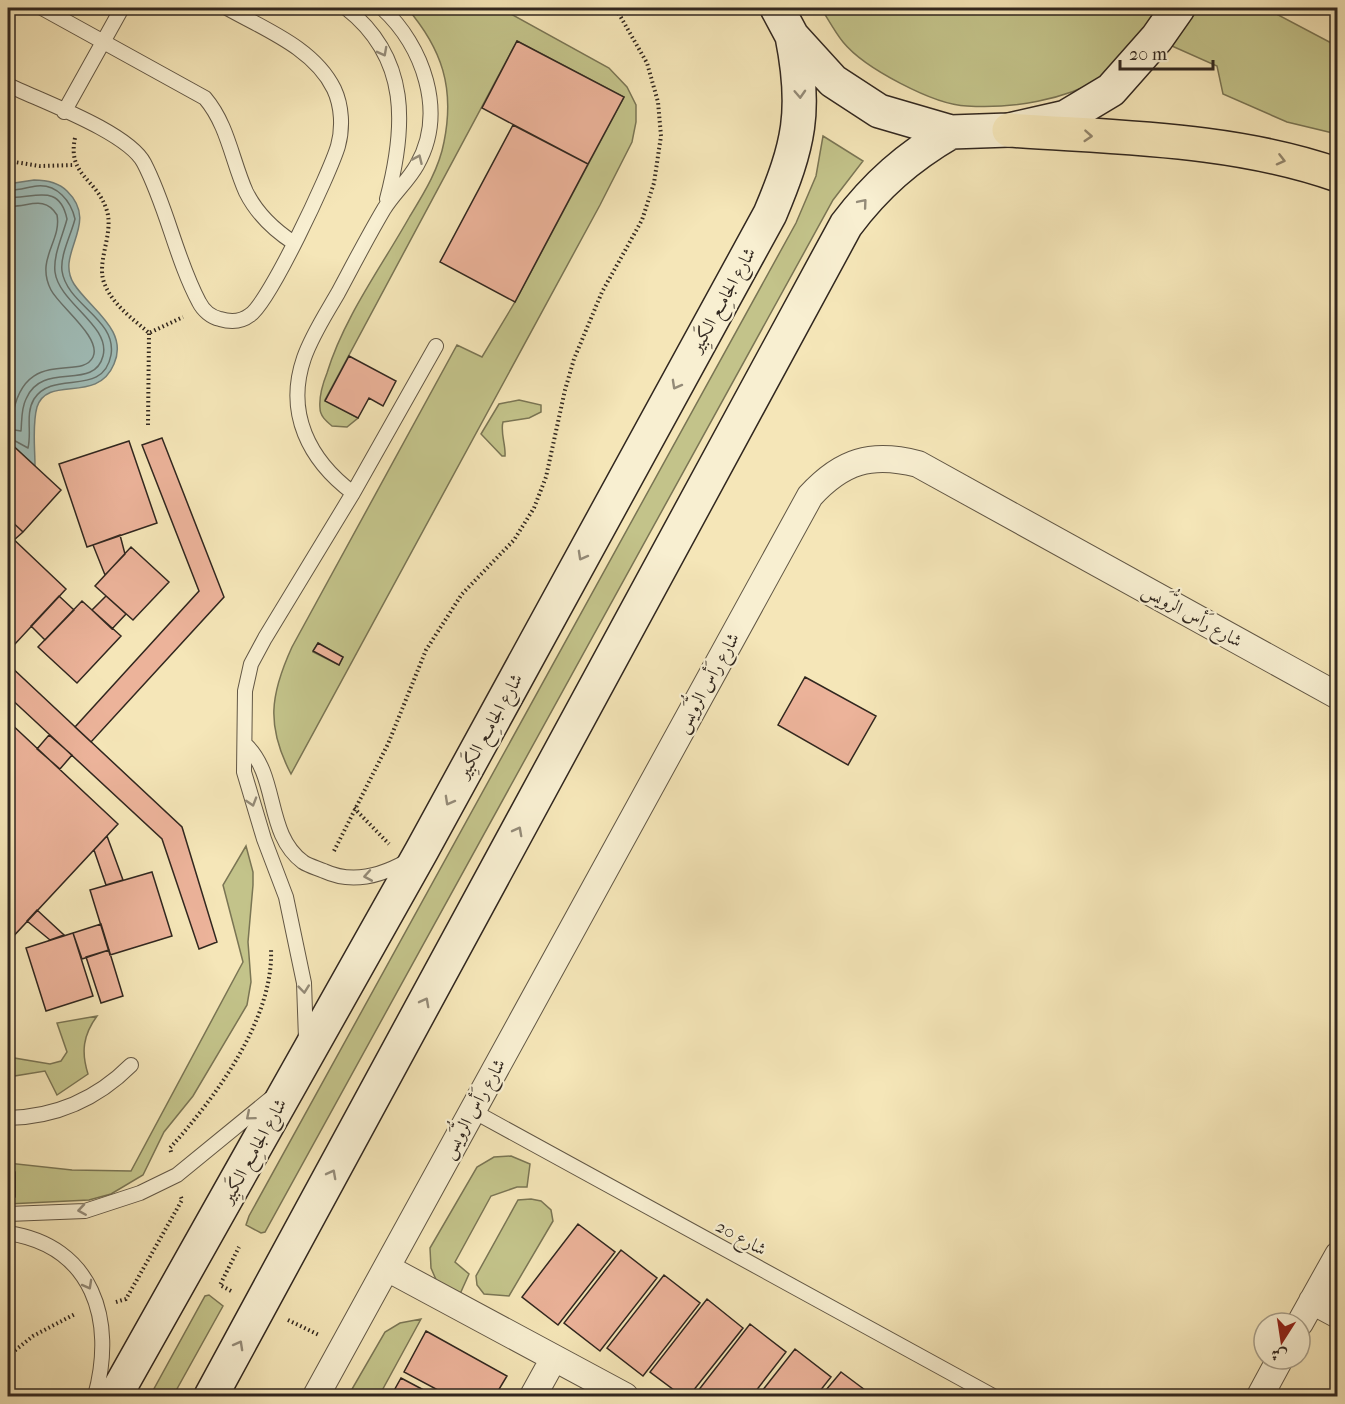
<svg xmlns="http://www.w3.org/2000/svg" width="1345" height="1404" viewBox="0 0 1345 1404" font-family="'IM FELL French Canon',Amiri,serif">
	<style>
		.green { fill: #c3c38a; stroke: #7a7554; stroke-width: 1.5; fill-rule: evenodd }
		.water { fill: #a0bdb8; stroke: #74817b; stroke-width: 1.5 }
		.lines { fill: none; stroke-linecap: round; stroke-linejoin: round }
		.shore { stroke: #68726c; stroke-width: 1.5 }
		.building { fill: #ecb39a; stroke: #31271f; stroke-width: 1.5 }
		.service-casing { stroke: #625745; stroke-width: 16 }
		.minor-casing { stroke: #625745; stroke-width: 28 }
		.secondary-casing { stroke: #31271f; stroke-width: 36 }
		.trunk-casing { stroke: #31271f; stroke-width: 36 }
		.path { stroke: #31271f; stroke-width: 4; stroke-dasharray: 1.5 3; stroke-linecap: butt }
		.service { stroke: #f8efd1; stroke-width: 14 }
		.minor { stroke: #f8efd1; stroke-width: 26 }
		.secondary { stroke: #f8efd1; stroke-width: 33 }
		.trunk { stroke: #f5e6b8; stroke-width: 33 }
		.oneway { stroke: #948b78 }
		.oneway2 { stroke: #93866c }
		.labels { text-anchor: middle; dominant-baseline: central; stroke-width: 4.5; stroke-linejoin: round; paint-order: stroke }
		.street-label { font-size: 18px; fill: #31271f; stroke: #f8efd1 }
	</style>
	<rect width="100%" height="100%" fill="#f5e6b8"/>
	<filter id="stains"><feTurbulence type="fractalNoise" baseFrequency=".00333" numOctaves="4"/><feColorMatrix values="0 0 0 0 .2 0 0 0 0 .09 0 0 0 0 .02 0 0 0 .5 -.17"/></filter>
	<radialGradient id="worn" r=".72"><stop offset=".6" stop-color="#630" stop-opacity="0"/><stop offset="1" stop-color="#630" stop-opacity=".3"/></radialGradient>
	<path class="green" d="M407,8H500L609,68L627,87L636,105V122L632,142L600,205L291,774C266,726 270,695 292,647L457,345L482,357L515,302L624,97L517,41L325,400L358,418L347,427L332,426C326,421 320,416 320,408C319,397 323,383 327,373C344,317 382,266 410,216C424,193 439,169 444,142C455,88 442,49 407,8ZM318,643L343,657L339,665L313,652Z
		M821,8H1265L1337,46V134L1287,122L1223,94L1217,66L1145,34C1133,47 1120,69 1104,77C1065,100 1012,109 967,106C934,105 864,68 843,42C835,32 828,19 821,8Z
		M823,136L863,161L833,200L265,1232L261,1233L246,1225L249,1216L796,223L816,176Z
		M519,400L541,405V412L529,418L503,422C500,432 506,445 505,456H502L481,434L499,404Z
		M246,846L253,872V885L248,942L251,982L247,1005L193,1096L164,1132L143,1175L111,1194L89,1200L8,1204V1197L15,1196V1173L8,1172V1163L72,1170L131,1171L243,962L223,885Z
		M97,1016C83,1035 81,1052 88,1074L57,1095L45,1071L8,1077V1057L50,1064L61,1061L67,1052L57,1023Z
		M511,1156L530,1164L527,1187H517L491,1196L455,1262L469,1274L460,1294L437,1282L431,1268L430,1248L477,1167L494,1157Z
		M531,1199L541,1201L551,1210L553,1221L509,1296L484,1294L477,1285L476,1276L518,1200Z
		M209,1295L223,1306L173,1396H150L205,1296Z
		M421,1319L379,1396H348L385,1332L400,1323Z"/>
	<path class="water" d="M34,180C47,180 58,182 67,191C101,224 54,253 74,284C90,309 129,330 114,364C97,405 48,374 37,407C32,425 35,448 35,466L8,441V184Z"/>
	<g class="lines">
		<path class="shore" d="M8,190C18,191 27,187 37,186C57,184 71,201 75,219C71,235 60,255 62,271C67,305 117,319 111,355C103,398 53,369 34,399C25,414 32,432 28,448L8,437
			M8,197C32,200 59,181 67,219C63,235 53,255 55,272C59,303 111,326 103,356C94,392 42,360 26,399C21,409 22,420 21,431L8,429
			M8,206C27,208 44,194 57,215C62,241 35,259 51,290C60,307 102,338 93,357C81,382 23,344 12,419L8,420"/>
	</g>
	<path class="building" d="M517,41L624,97L588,164L482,108Z
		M513,125L588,164L515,302L440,262Z
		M349,356L396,381L383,406L369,398L358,418L325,401Z
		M162,438L224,597L91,742L75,727L199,591L142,445Z
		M8,441L61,490L23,532L8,518Z
		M129,441L157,523L87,547L59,464Z
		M8,518L23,532L14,540L8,534Z
		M8,534L66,589L15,644L8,637Z
		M120,535L125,554L105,575L93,545Z
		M131,547L169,582L133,620L95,586Z
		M59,596L74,610L45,640L31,626Z
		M106,596L126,614L112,629L92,610Z
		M82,601L121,636L77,683L38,647Z
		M318,643L343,657L339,665L313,651Z
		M8,664L182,827L217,942L199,949L162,839L8,696Z
		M805,677L876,716L848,765L778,725Z
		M8,721L118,824L8,942Z
		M49,735L72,755L60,769L37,749Z
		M107,836L123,880L106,885L94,850Z
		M152,872L172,936L110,955L90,890Z
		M37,910L64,935L50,940L27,921Z
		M101,924L109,950L82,959L73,933Z
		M73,933L93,996L46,1011L26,948Z
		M109,950L123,996L101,1003L86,957Z
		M8,1172H15V1197H8Z
		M578,1224L615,1252L558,1325L522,1297Z
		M621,1250L657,1278L600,1351L564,1323Z
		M664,1275L700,1303L643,1376L607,1348Z
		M707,1299L743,1328L689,1396H682L650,1372Z
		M750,1324L786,1352L752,1396H694Z
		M426,1331L507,1376L495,1396H449L404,1372Z
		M795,1349L831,1377L816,1396H758Z
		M841,1372L873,1396H821Z
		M401,1378L435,1396H391Z"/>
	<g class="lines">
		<g class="service-casing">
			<path id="service" d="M42,8L205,98C228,125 232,161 246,192C257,214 274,230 294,243
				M346,8C410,58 406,127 387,199
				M8,85C41,101 128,132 144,163C167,207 176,259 199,302C203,310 211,317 220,319C230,322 241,322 250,315C269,303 330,173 338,146C343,128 342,106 334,89C314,48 264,29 227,8
				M64,112L122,8
				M353,493C309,460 285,413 304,358C312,335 326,314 338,293C353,265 368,236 384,209C394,193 408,181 417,165C447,112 423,46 382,8
				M246,745C279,777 265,834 303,862C309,866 317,868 324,871C352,884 381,876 407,861
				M306,1039L304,983L286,897L264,839L244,772L245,691L251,664L265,638L353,493L436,346
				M473,1111L993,1396
				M8,1118C56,1117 96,1100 131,1065
				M8,1214L85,1211L140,1193L177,1175L270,1099
				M8,1233C93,1246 116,1320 95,1396"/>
		</g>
		<g class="minor-casing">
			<path id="minor" d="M387,1268L625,1396
				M1312,1301L1338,1315
				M1300,1323L1338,1255
				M316,1396L810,496C842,461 871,452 918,464L1338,696
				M533,1396L554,1358
				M1260,1396L1280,1359"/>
		</g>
		<g class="secondary-casing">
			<path id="secondary" d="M777,8L792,36L833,81L879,111L951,132L1009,130L1066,117L1111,90L1157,38L1178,8
				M115,1396L421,852L770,214C799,145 807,111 792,36
				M211,1396L846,225C876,185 908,157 951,132"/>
		</g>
		<g class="trunk-casing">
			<path id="trunk" d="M1009,130C1118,138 1233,138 1338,175"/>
		</g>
		<path class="path" d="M75,138C67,176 97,178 107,211C114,235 95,263 105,285C114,306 133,319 149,333L183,317
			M8,161L40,166L75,165
			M148,425L149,333
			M354,808L389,844
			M334,851L388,744L426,650L462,594L514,540L534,508L546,477L565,390L574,359L602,292L642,220L654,183L661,136L658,102L647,63L619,14L611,8
			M171,1152L170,1148C215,1098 274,1019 271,949
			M231,1291L220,1285L239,1247
			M116,1302L126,1299L182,1200L181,1197
			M288,1320L319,1335
			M8,1356L33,1336L75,1314"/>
		<use href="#service" class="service"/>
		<use href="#minor" class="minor"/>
		<use href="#secondary" class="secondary"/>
		<use href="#trunk" class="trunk"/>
	</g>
	<defs><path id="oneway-chevron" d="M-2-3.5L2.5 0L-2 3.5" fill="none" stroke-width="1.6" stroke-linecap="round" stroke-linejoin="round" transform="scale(1.5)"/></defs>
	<g class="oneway">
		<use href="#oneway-chevron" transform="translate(383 52) rotate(62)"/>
		<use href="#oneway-chevron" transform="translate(800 94) rotate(87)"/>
		<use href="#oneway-chevron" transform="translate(418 159) rotate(-66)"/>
		<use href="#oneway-chevron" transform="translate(863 203) rotate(-50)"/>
		<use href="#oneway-chevron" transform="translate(676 385) rotate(119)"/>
		<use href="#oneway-chevron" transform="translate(582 556) rotate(119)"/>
		<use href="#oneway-chevron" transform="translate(449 801) rotate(119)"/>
		<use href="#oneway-chevron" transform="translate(252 802) rotate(73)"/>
		<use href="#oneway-chevron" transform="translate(518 831) rotate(-62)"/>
		<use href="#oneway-chevron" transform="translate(368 876) rotate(170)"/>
		<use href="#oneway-chevron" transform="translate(304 989) rotate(84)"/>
		<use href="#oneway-chevron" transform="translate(425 1002) rotate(-62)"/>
		<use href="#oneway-chevron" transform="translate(250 1116) rotate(140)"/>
		<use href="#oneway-chevron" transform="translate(332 1174) rotate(-62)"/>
		<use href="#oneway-chevron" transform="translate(82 1210) rotate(171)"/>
		<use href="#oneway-chevron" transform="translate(88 1285) rotate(61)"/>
		<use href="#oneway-chevron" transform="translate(239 1345) rotate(-61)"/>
	</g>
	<g class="oneway2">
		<use href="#oneway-chevron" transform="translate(1088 136) rotate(4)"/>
		<use href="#oneway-chevron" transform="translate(1281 160) rotate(14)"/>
	</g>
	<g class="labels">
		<g class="street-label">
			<text transform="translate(723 300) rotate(-61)">شارع الجامِع الكَبِير</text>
			<text transform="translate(1192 616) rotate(29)">شارع رَأس الرُّوَيس</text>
			<text transform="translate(708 683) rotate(-61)">شارع رَأس الرُّوَيس</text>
			<text transform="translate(490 726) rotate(-61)">شارع الجامِع الكَبِير</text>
			<text transform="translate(474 1109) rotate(-61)">شارع رَأس الرُّوَيس</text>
			<text transform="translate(254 1151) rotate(-61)">شارع الجامِع الكَبِير</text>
			<text transform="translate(741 1238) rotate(29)">شارع 20</text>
		</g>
	</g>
	<rect width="1345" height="1404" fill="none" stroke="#f5e6b8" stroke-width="30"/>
	<rect x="9" y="9" width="1327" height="1386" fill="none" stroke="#31271f" stroke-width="3"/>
	<rect x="15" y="15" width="1315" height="1374" fill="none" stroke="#31271f" stroke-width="1.5"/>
	<g transform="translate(1282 1341) rotate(192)"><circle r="28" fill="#f8efd1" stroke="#a89f8a" stroke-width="1.5"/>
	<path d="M0-4.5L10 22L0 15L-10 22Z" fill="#8f2418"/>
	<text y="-9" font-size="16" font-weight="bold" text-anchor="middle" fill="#31271f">ش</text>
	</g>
	<path d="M1120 60v9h93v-9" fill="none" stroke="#31271f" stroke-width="3"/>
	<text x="1129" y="60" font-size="18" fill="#31271f" stroke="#f8efd1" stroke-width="4.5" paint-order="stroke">20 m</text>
	<rect width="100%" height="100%" filter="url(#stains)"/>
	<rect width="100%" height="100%" fill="url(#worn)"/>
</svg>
